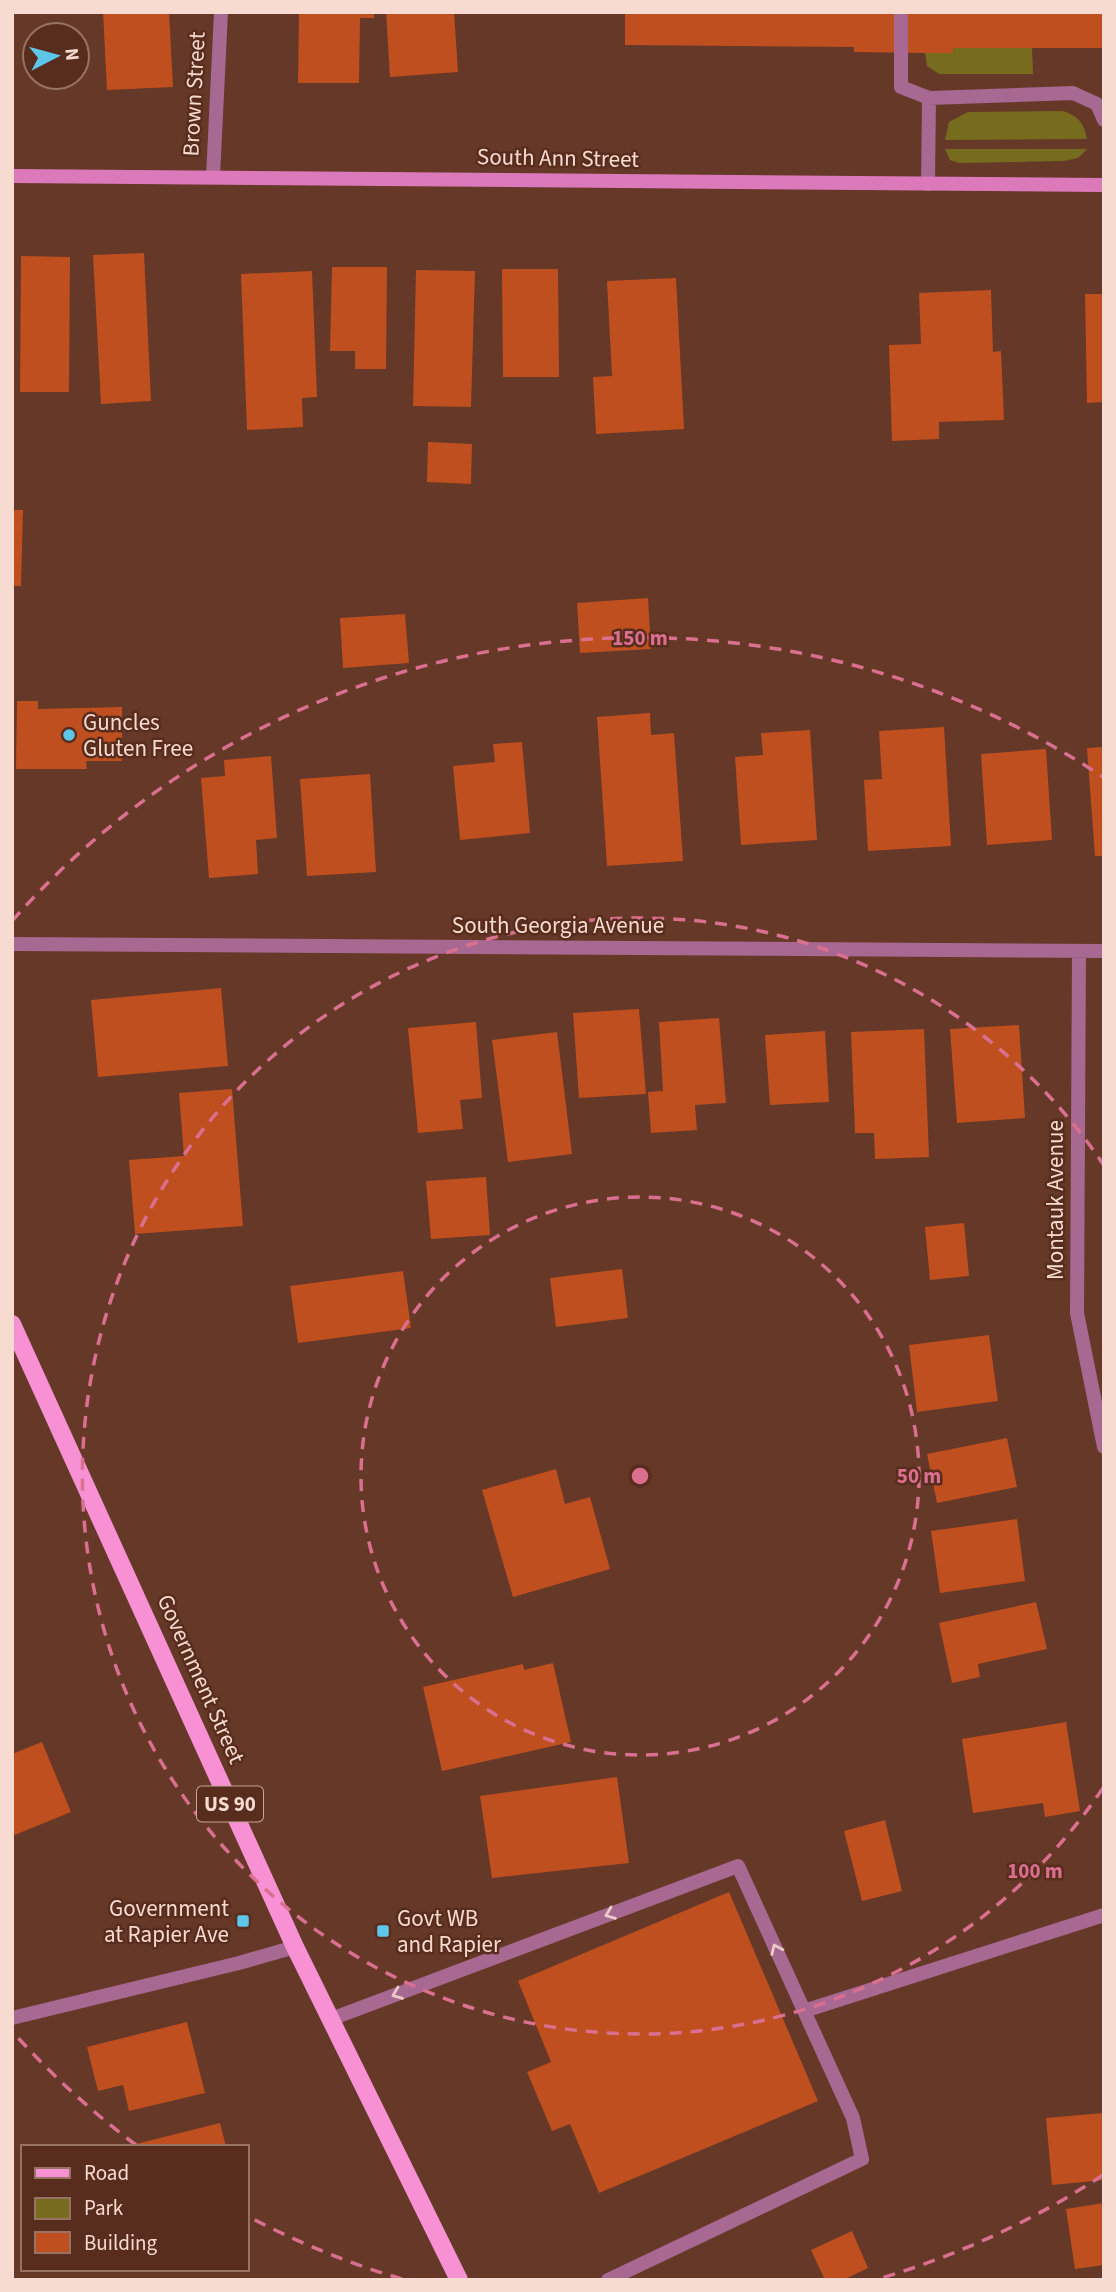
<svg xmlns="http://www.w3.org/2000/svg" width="1116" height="2292" viewBox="0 0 1116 2292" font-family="'Source Sans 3',sans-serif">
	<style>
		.green { fill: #776c1e }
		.building { fill: #bf4f1f }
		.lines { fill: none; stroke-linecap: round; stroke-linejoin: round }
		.lane { stroke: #a76891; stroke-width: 14 }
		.street { stroke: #a76891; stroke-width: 14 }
		.secondary { stroke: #dc79bb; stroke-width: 14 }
		.primary { stroke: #f791d4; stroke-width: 18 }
		.oneway { stroke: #ebc9c7 }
		.ring { fill: none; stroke: #da6f90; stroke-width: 3.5; stroke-dasharray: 12 9 }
		.poi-dot { fill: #5cc7e8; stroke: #592d1d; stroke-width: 2.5 }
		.labels { text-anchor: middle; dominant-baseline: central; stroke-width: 5; stroke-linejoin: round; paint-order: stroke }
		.shield { fill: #592d1d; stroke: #c8a69a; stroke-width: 2 }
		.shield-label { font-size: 21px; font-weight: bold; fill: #f7dad0 }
		.street-label { font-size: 23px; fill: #f7dad0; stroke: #592d1d }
		.poi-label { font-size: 23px; fill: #f7dad0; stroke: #592d1d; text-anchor: start }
		.centre { fill: #da6f90; stroke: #592d1d; stroke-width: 3.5 }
		.ring-label { font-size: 21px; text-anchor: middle; font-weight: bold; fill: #da6f90; stroke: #592d1d; stroke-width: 5; stroke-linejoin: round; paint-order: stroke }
	</style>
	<rect width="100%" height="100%" fill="#653827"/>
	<path class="green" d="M953,48H1032L1033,74H939L927,66L925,53Z
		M1063,111C1079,116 1084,124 1087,139L945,140L949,122L968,112Z
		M945,149H1087L1078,158L1064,161L959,163L950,160Z"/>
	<path class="building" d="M103,12H169L173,87L107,90Z
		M299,12H374V18H360L359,83H298Z
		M386,12H454L458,72L390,77Z
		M625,12H1103L1104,48H953V53H925L854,52V47L625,45Z
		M144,253L151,401L101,404L93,255Z
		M21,256L70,257L69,392H20Z
		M332,267H387L386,369H355V351H330Z
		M502,269H558L559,377H503Z
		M416,270L475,271L471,407L413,406Z
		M312,271L317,397L302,398L303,427L247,430L241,274Z
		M676,278L684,429L596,434L593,377L612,376L607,281Z
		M991,290L993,352L1001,351L1004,420L939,422V439L892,441L889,345L921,344L919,293Z
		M1085,294H1104V402L1087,403Z
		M428,442L472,444L471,484L427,482Z
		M12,510H23L21,586H12Z
		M648,598L651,649L580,653L577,603Z
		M405,614L409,663L343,668L340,618Z
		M17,701H38V709L122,707V761H86L87,769H16Z
		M650,713L651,735L674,733L683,861L607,866L597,717Z
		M944,727L951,846L868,851L864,780L882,779L879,731Z
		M810,730L817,840L741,845L735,757L763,755L761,733Z
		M522,742L530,833L460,840L453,766L495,762L493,744Z
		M1104,747V856H1095L1087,748Z
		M1046,749L1052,840L987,845L981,754Z
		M271,756L277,838L256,840L258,874L209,878L201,778L225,776L224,760Z
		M370,774L376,872L307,876L300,779Z
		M221,988L228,1066L98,1077L91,1000Z
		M639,1009L646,1094L579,1098L573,1013Z
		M719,1018L726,1103L695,1105L697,1130L651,1133L648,1092L663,1091L659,1022Z
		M476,1022L482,1098L460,1100L463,1129L418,1133L408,1028Z
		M1019,1025L1025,1118L957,1123L950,1029Z
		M924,1029L929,1157L875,1159L874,1133H855L851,1032Z
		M825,1031L829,1102L770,1105L765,1035Z
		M557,1032L572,1154L508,1162L492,1040Z
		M232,1089L243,1226L135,1234L129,1160L184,1156L179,1093Z
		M486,1177L490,1235L431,1239L426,1181Z
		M964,1223L969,1276L930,1280L925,1227Z
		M622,1269L628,1318L556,1327L550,1278Z
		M403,1271L411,1328L298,1343L290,1286Z
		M989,1335L998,1401L917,1412L909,1345Z
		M1007,1438L1017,1487L937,1503L927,1454Z
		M556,1469L565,1504L590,1497L610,1569L513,1597L482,1490Z
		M1017,1519L1025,1581L940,1593L931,1531Z
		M1036,1602L1047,1649L978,1664L980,1677L952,1683L939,1623Z
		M553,1663L571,1742L442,1771L423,1687L523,1664L524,1670Z
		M1066,1722L1080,1811L1045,1817L1043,1803L973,1813L962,1739Z
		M42,1742L71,1812L12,1836V1754Z
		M617,1777L629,1863L492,1878L480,1796Z
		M885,1820L902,1891L862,1901L844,1831Z
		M729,1892L818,2101L599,2193L570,2124L552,2131L527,2072L551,2062L518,1981Z
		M187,2022L205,2093L129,2111L123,2085L98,2091L87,2047Z
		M1104,2113V2180L1052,2185L1046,2118Z
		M220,2123L226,2147H128V2146Z
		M1104,2203V2265L1075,2269L1066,2209Z
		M852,2231L868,2268L843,2280H825L811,2250Z"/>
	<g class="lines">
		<path class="lane" d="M901,12V87L929,98L1073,93L1097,104L1104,120
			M928,184L929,98
			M804,2011L1104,1915
			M331,2019L738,1866L853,2118L862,2159L608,2280"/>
		<path class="street" d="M213,177L221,12
			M12,944L1104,951
			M1079,951L1077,1313L1104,1447
			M12,2018L239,1963L295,1947"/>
		<path class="secondary" d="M12,176L1104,185"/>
		<path class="primary" d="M12,1324L295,1947L459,2280"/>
	</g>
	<defs><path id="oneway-chevron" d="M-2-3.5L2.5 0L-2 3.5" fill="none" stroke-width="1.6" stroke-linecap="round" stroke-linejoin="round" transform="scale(1.75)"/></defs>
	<g class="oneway">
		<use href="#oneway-chevron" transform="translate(610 1914) rotate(159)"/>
		<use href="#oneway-chevron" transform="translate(776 1949) rotate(-114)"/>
		<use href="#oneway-chevron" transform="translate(397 1994) rotate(159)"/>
	</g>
	<g class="ring">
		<circle cx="640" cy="1476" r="279"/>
		<path d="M1103 1788A558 558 0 1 1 1103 1164"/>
		<path d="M1103 2175A838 838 0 0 1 878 2279M402 2279A838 838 0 0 1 253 2219M136 2145A838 838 0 0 1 12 2031M12 921A838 838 0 0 1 1103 777"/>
	</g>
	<g class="poi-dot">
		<circle cx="69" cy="735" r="7"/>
		<rect x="236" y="1914" width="14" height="14" rx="3.5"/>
		<rect x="376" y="1924" width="14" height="14" rx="3.5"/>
	</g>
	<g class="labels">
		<rect class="shield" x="197" y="1786.5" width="66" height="35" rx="5"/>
		<g class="shield-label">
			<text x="230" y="1804">US 90</text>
		</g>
		<g class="street-label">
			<text transform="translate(194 94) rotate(-87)">Brown Street</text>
			<text transform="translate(558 158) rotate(1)">South Ann Street</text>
			<text x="558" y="925">South Georgia Avenue</text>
			<text transform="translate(1055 1200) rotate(-90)">Montauk Avenue</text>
			<text transform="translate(201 1679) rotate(66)">Government Street</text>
		</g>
		<g class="poi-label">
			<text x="83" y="722">Guncles<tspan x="83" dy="26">Gluten Free</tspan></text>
			<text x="229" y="1908" text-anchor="end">Government<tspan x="229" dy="26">at Rapier Ave</tspan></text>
			<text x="397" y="1918">Govt WB<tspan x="397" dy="26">and Rapier</tspan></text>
		</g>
	</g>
	<circle cx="640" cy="1476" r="10" class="centre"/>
	<g class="ring-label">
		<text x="640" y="645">150 m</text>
		<text x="919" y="1483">50 m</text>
		<text x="1035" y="1878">100 m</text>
	</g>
	<rect width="1116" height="2292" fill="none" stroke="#f7dad0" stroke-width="28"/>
	<rect x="21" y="2145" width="228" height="126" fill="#592d1d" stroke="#987265" stroke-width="2"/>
	<rect x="35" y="2168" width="35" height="10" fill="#f791d4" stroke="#987265" stroke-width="2"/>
	<text x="84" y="2180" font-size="21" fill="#f7dad0">Road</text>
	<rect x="35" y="2198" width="35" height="21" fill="#776c1e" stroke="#987265" stroke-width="2"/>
	<text x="84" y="2215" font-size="21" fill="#f7dad0">Park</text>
	<rect x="35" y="2232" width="35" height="21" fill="#bf4f1f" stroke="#987265" stroke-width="2"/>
	<text x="84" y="2250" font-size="21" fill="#f7dad0">Building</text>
	<g transform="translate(56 56) rotate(84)"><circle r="33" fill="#592d1d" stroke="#987265" stroke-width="2"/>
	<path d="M0-5L12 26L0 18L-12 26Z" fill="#5cc7e8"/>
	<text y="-10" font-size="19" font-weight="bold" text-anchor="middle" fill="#f7dad0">N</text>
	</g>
</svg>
